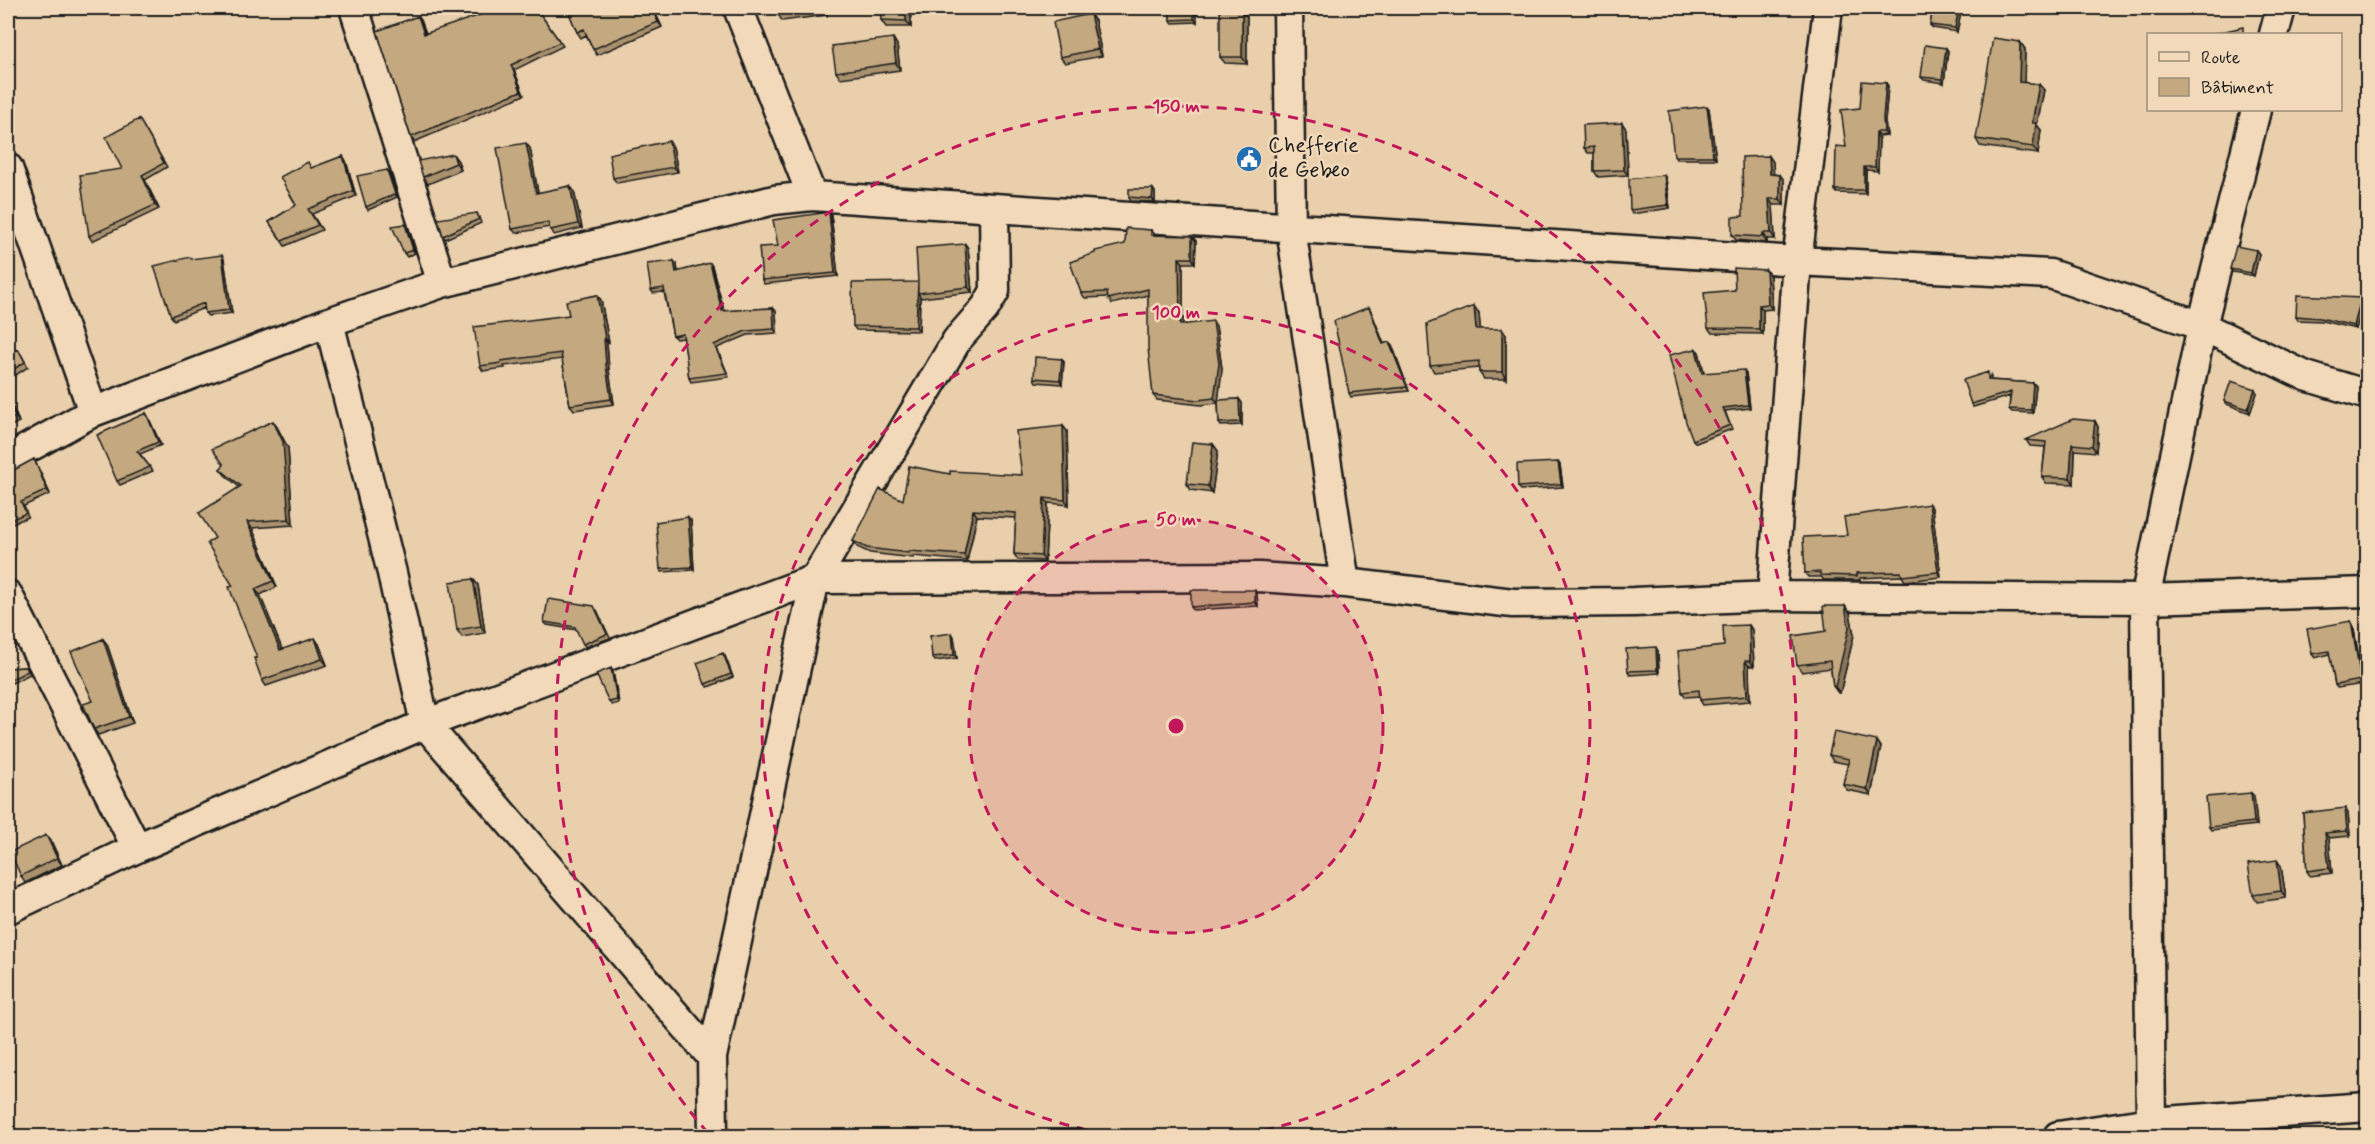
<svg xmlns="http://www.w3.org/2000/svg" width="2375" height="1144" viewBox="0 0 2375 1144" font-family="Mynerve,sans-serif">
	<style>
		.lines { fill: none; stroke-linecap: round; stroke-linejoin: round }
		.minor-casing { stroke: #1c1c1c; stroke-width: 33 }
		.minor { stroke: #f1d9b9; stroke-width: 28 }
		.wall { fill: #a9916e; stroke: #1c1c1c; stroke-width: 1.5 }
		.shaded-wall { fill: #89765a; stroke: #1c1c1c; stroke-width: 1.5 }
		.building { fill: #c4a980; stroke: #1c1c1c; stroke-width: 1.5 }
		.ring { fill: none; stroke: #c2185b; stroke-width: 3; stroke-dasharray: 10 8 }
		.labels { text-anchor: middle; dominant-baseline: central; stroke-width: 5; stroke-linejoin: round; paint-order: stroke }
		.poi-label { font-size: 22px; fill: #1c1c1c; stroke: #f1d9b9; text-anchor: start }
		.centre { fill: #c2185b; stroke: #f1d9b9; stroke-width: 3 }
		.ring-label { font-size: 18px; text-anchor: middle; font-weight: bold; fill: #c2185b; stroke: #f1d9b9; stroke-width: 5; stroke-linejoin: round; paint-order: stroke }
	</style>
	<rect width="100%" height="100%" fill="#e9cfab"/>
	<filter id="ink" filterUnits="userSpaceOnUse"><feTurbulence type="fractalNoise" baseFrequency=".0167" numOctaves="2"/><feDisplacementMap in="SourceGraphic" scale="12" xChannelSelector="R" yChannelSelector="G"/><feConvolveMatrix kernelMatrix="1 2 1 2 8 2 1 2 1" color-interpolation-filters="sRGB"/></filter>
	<g filter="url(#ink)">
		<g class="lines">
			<g class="minor-casing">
				<path id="minor" d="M354,8L442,283
					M738,8L812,196
					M1288,8L1291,229L1345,583
					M2274,34L2281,8
					M2256,110L2202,326L2145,599L2151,1122L2368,1107
					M8,168L93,412
					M329,322L392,573L425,724L815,579L1259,577L1345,583L1513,603L1634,602L1772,596L1797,261L1828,8
					M8,459L93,412L329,322L442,283L774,200L812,196L1797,261L2050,274L2202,326L2306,376L2368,395
					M8,595L137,848L8,909
					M1772,596L2145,599L2368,592
					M137,848L425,724L712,1057L713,1136
					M712,1057L815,579L957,340L985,308L995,291L994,209
					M2058,1136L2151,1122"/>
			</g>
			<use href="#minor" class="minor"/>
		</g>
		<path class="wall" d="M536,8L563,46L514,70L524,95L414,142L411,137L421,20L426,33Z
			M567,8H653L662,27L597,55L593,49L586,35L581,38L577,32Z
			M778,8H826L827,15L782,21L778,14Z
			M881,8H911V27H886L881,20Z
			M1170,8H1196L1197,22L1173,23L1170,20Z
			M1933,8H1962L1957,32L1933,28L1930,25Z
			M1242,10L1247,17V64L1225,63L1220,57Z
			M1090,14L1095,21L1102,56L1065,63L1060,57Z
			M893,38L897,45L900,70L840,78L836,72Z
			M2020,42L2025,49L2024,82L2044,90L2037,125L2041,130L2038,154L1980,146L1976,139Z
			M1946,48L1948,51L1944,83L1924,80L1921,77Z
			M1886,83L1888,86L1885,122L1887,135L1879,136L1878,171L1866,170V194L1837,193L1835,190L1846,147L1860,108Z
			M1709,109L1716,159H1676L1674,156Z
			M139,119L167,167L145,180L159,209L92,241L89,236L122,169Z
			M1622,123L1626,129L1628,175L1598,177L1594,171V153H1588L1584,148Z
			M673,147L678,172L617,183L613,178Z
			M530,148L538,193L570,186L574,191L582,228L554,235L550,227L516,233L512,229Z
			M343,156L346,161L356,196L312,214L322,230L285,246L269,222L296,205L312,168Z
			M1769,156L1773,162V174L1780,175L1784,180V205H1773L1775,239H1767V243L1736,240L1732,235L1743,216Z
			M458,161L461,170L428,184L423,177Z
			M387,170L390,174L397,197L368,210L366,207Z
			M1664,175L1666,179L1670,208L1632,214L1630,210Z
			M1155,192V202L1131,201L1129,197Z
			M829,212L831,215L838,276L764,284L762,280L778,246Z
			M477,213L479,217L481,223L445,239L443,236Z
			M407,228L415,253L407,257L404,253Z
			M1151,230L1155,235L1192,236L1196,241L1195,263H1183V324L1216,326L1222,369L1218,400L1239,399L1242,403V425L1221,426L1219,423L1218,403L1201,405L1157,400L1153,395L1148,295L1112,304L1108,297L1085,298L1081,293L1125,244Z
			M965,244L968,248L972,292L921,298L920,296L919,331L856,330L853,326L918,282Z
			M2256,250L2259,254L2254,276L2233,272L2230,269Z
			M191,259H224L232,313L208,316L205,313L204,308L174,320L171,316Z
			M710,263L712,266L724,311L773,308L776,311L777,333L748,335L717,348L729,377L691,382L689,378L684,338L676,339L673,336L664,292L653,293L651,290L677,264L678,272Z
			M1766,270L1770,276L1772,309L1763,310V334L1712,333L1708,328L1735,290Z
			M597,295L601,300L609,343H607L609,370L614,404L574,410L570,405L562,359L504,366L505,368L483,371L480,366L569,315Z
			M2364,301L2356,329L2322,321L2298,320L2296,316Z
			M1371,311L1384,344L1389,342L1392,345L1409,391L1351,397L1349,393Z
			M1479,313L1480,329L1506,335V379H1484L1479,372V368L1434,372L1430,365Z
			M1699,352L1704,373H1746L1750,408L1725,411L1732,429L1696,443L1693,440Z
			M8,354H21L28,367L8,380Z
			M1062,359L1064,362L1062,384L1036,382L1034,378Z
			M1991,375V380L2033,383L2036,386L2033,413L2012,412L2009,409L2010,396L1973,407L1971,404Z
			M2257,393L2250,413L2226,404L2224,401Z
			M8,396L19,422L8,428Z
			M146,413L161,445L140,454L153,471L120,485L117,481Z
			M2095,421L2098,427L2096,452L2075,450L2074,484L2046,483L2042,477L2045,447L2030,446L2026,440Z
			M1063,426L1067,431L1069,505L1048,503L1045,561L1018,560L1014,554L1016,518L977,516L967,561L913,556V558L870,553L857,547L853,541L903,500L950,474L1022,475Z
			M277,427L288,448L293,525L252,528L277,587L260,595L282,649L319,644L327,665L266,686L262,680L257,658L233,586L215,538L239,487L225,475L220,469Z
			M1213,444L1218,451L1212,493L1191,490L1187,484Z
			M34,459L50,494L24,506L28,517L8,525V471L14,470Z
			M1558,462L1560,465L1563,487L1521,490L1518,487Z
			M1932,508L1941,577L1905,581L1902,576L1860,578V580H1824L1821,577H1808L1805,573L1847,535Z
			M691,521L694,570L662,572L660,569Z
			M473,579L478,585L485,633L462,637L457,630Z
			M1257,594L1258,606L1193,610L1191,607Z
			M1845,606L1850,613L1854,635L1840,693H1838L1833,686L1831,668L1802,672L1797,665L1826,631Z
			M597,610L610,638L585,647L577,630L547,625L544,622Z
			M2351,621L2353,625L2364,684L2337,688L2335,685L2330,654L2315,658L2312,654Z
			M1749,625L1752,630L1754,666H1749L1750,701L1703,705L1700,700V696L1686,697L1682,692L1724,646Z
			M952,633L954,637L957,658L935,661L932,657Z
			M103,639L107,644L133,723L98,735L94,729L93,701Z
			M1658,651L1659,673L1630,675L1628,671Z
			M725,656L733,677L708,687L705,684Z
			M26,667L30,674L8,685V668Z
			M613,672L619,703L612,705L609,702Z
			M8,705L12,715L8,718Z
			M1877,741L1881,747L1871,795L1847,790L1843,784L1848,764L1833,761L1829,755Z
			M2251,793L2254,796L2257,825L2211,830L2209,827Z
			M2303,813H2348L2350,836L2329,838L2332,873L2310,876L2307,871Z
			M46,835L51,841L62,865L25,883L21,876Z
			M2281,866L2286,898L2257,902L2253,895Z"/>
		<path class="shaded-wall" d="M651,8H653L662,27L658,22Z
			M822,8H826L827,15L822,9Z
			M906,8H911V27L906,21Z
			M1194,8H1196L1197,22L1194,19Z
			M1959,8H1962L1957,32L1955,28Z
			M1242,10L1247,17V64L1242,57Z
			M1090,14L1095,21L1102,56L1098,49Z
			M418,16L421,20L427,39L424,34Z
			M893,38L897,45L900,70L896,63Z
			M2020,42L2025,49L2024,89L2019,82Z
			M1946,48L1948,51L1944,83L1942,79Z
			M511,65L514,70L524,95L521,91Z
			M1886,83L1888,86L1885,122L1887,135L1884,132L1883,118Z
			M2039,84L2044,90L2037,125L2041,130L2038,154L2033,147L2032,123Z
			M1707,106L1709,109L1716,159L1713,156Z
			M1622,123L1626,129L1628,175L1624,170Z
			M1876,132L1879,136L1878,171L1875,167Z
			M669,141L673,147L678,172L674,167Z
			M526,143L530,148L539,198L536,193Z
			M453,154L458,161L461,170L456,163Z
			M343,156L346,161L356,196L353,191Z
			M1769,156L1773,162L1774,180L1770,174Z
			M1864,167L1866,170V194L1864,190Z
			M387,170L390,174L397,197L395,194Z
			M142,175L145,180L159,209L155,205Z
			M1664,175L1666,179L1670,208L1668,205Z
			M1780,175L1784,180V205L1780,199Z
			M570,186L574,191L582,228L578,224Z
			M1153,189L1155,192V202L1152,199Z
			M1769,199L1773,205L1775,239L1771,233Z
			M829,212L831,215L838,276L835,273Z
			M405,224L407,228L415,253L413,250Z
			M1763,233L1767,239V243L1763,237Z
			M1192,236L1196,241L1195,263L1192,258Z
			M965,244L968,248L972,292L968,287Z
			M2256,250L2259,254L2254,276L2251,273Z
			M222,255L224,259L232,313L229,310Z
			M1179,258L1183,263V330L1180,325Z
			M674,261L677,264L678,275L676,272Z
			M710,263L712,266L725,314L722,311Z
			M1766,270L1770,276L1772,309L1768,304Z
			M918,282V293L920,296L919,331L916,327Z
			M597,295L601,300L609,343L605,338Z
			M2361,298L2364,301L2356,329L2354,326Z
			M1759,305L1763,310V334L1759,329Z
			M1474,306L1479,313L1481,336L1476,329Z
			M1369,307L1371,311L1385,347L1383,344Z
			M773,308L776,311L777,333L774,329Z
			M1213,321L1216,326L1222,369L1218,403L1214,398Z
			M1502,329L1506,335V379L1502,372Z
			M604,338L607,343L609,370L614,404L611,399L606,365Z
			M1389,342L1392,345L1409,391L1407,387Z
			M1696,349L1699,352L1705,376L1702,373Z
			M1062,359L1064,362L1062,384L1060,380Z
			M1744,370L1746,373L1750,408L1748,405Z
			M2033,383L2036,386L2033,413L2031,410Z
			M2255,389L2257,393L2250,413L2248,409Z
			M8,396L19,422L15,417L8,399Z
			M1239,399L1242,403V425L1240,422Z
			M146,413L148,416L161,445L158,442Z
			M273,421L277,427L288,448L293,525L289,519Z
			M2095,421L2098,427L2096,452L2092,446Z
			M1063,426L1067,431L1069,505L1065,500Z
			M1213,444L1218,451L1212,493L1208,486Z
			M2072,444L2075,450L2074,484L2070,478Z
			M34,459L36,463L50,494L47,490Z
			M1558,462L1560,465L1563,487L1561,484Z
			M1044,498L1048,503L1045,561L1041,556Z
			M1929,504L1932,508L1941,577L1938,572Z
			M973,510L977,516L967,561L964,555Z
			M688,517L691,521L694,570L692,567Z
			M247,522L252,528L277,587L273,581Z
			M473,579L478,585L485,633L481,626Z
			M255,589L260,595L285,656L280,650Z
			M1255,590L1257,594L1258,606L1255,602Z
			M1845,606L1850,613L1854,635L1840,693L1835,687Z
			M2351,621L2353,625L2364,684L2361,680Z
			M1749,625L1752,630L1754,666L1750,661Z
			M952,633L954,637L957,658L954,655Z
			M315,638L319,644L327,665L322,659Z
			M103,639L107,644L133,723L129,717Z
			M1656,647L1658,651L1659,673L1657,670Z
			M723,653L725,656L733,677L731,674Z
			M1745,661L1749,666L1750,701L1747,696Z
			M611,668L613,672L619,703L617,700Z
			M1877,741L1881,747L1871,795L1867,789Z
			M2251,793L2254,796L2257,825L2254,822Z
			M2345,808L2348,813L2350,836L2347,831Z
			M2325,833L2329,838L2332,873L2329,868Z
			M46,835L51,841L62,865L57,858Z
			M2277,860L2281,866L2286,898L2281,891Z"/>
		<path class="building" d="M501,8H536L560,42L511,65L521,91L411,137L377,31L418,16L424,34Z
			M567,8H651L658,22L593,49L584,29L577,32Z
			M778,8H822V9L778,14Z
			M881,8H906V21L881,20Z
			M1170,8H1194V19L1170,20Z
			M1933,8H1959L1955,28L1930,25Z
			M1220,10H1242V57H1220Z
			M1090,14L1098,49L1060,57L1053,22Z
			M2243,27V34H2213Z
			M893,38L896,63L836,72L832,46Z
			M1993,38L2020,42L2019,82L2039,84L2032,123H2036L2033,147L1976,139Z
			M1925,45L1946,48L1942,79L1921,77Z
			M1862,81L1886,83L1883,118L1884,132H1876L1875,167H1864V190H1835L1836,146L1846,147L1841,110L1860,108Z
			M1707,106L1713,156H1674L1669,111Z
			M139,119L164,163L142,175L155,205L89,236L80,175L122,169L106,137Z
			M1622,123L1624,170L1594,171V147L1584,148L1583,125Z
			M669,141L674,167L613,178L609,154Z
			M526,143L536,193L570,186L578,224L550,230L548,222L512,229L497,148Z
			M453,154L456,163L423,177L418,161Z
			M343,156L353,191L308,209L318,225L282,241L269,222L296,205L280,177L308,162L311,168Z
			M1769,156L1770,174L1780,175V199H1769L1771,233H1763V237L1732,235V217L1743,216L1742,157Z
			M387,170L395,194L366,207L357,176Z
			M1664,175L1668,205L1630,210L1629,179Z
			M1129,189H1153L1152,199L1129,197Z
			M829,212L835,273L762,280L759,247L778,246L773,220Z
			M477,213L479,219L443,236L438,219Z
			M405,224L413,250L404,253L392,226Z
			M1126,228L1151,230V235L1192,236V258H1179L1180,325L1213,321L1219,364L1214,398L1198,400L1153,395L1148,348V289L1108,299L1107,292L1081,293L1070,262L1095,253V251L1125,244Z
			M965,244L968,287L918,293V282L916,327L853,326L852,283L918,282L916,248Z
			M2236,246L2256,250L2251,273L2230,269Z
			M222,255L229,310L205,313L204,303L171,316L154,266L190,257L191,259Z
			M674,261L676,272L710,263L722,311L773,308L774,329L746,331L714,345L727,373L689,378L683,334L673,336L664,288L651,290L647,264Z
			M1734,268L1766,270L1768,304L1759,305V329L1708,328L1704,293L1735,290Z
			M597,295L605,338H604L606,365L611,399L570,405L561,353L501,361V363L480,366L474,327L569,315L566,301Z
			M2297,295L2361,298L2354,326L2320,318L2296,316Z
			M1474,306L1476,329H1502V372H1479V361L1430,365L1427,324Z
			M1369,307L1383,344L1389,342L1407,387L1349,393L1334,321Z
			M18,349L25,362L8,373V354Z
			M1696,349L1702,373L1744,370L1748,405L1723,408L1730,425L1693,440L1686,422L1669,355Z
			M1035,357L1062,359L1060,380L1034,378Z
			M1988,372V380L2033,383L2031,410L2009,409L2011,392L1971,404L1963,380Z
			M2231,381L2255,389L2248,409L2224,401Z
			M8,399L15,417L8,421Z
			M1239,399L1240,422L1219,423L1218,400Z
			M146,413L158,442L137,451L150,467L117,481L97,435Z
			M2073,419L2095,421L2092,446L2072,444L2070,478L2042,477L2046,442L2026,440Z
			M273,421L283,442L289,519L247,522L273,581L255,589L280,650L315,638L322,659L262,680L254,658H257L229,587L233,586L207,543L215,538L199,513L241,486L220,469L224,465L212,449Z
			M1063,426L1065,500L1044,498L1041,556L1014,554L1016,513L973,510L964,555L909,551V553L867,548L853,541L880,489L903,500L909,466L950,474V471L1022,475L1016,431Z
			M1192,442L1213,444L1208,486L1187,484Z
			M34,459L47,490L21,502L26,513L8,521V471L14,470Z
			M1558,462L1561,484L1518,487L1517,464Z
			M1929,504L1938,572L1902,576L1901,572L1857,573V576L1820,575V572L1805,573L1803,537L1847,535L1844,517Z
			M688,517L692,567L660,569L656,522Z
			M473,579L481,626L457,630L450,582Z
			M1191,590H1255V602L1191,607Z
			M548,599L594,606L607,634L583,644L575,627L544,622Z
			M1823,606H1845L1849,628L1835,687L1833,686L1830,661L1797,665L1793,636L1826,631Z
			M2351,621L2361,680L2335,685L2329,651L2312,654L2307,629Z
			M1749,625L1750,661H1745L1747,696L1700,700L1699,690L1682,692L1678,651L1724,646L1723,626Z
			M952,633L954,655L932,657L930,636Z
			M103,639L129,717L94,729L83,704L93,701L71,652Z
			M1656,647L1657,670L1628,671L1626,649Z
			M723,653L731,674L705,684L697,663Z
			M26,667L28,671L8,681V668Z
			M611,668L617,700L609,702L596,674Z
			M1834,732L1877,741L1867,789L1843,784L1849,759L1829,755Z
			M2251,793L2254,822L2209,827L2206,797Z
			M2345,808L2347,831L2325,833L2329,868L2307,871L2303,813Z
			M46,835L57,858L21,876L10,852Z
			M2277,860L2281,891L2253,895L2248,864Z"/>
	</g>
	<circle cx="1176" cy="726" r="207" fill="#c2185b" fill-opacity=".12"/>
	<g class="ring">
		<circle cx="1176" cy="726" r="207"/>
		<path d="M1122 1136A414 414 0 1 1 1230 1136"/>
		<path d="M708 1133A620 620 0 1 1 1644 1133"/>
	</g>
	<defs>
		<g id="civic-disc" transform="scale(1.35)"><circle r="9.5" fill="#1f6fb2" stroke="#f1d9b9"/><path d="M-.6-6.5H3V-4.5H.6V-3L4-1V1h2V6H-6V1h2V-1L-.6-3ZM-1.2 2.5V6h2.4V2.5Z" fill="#fff"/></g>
	</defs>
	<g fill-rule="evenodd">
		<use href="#civic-disc" x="1249" y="159"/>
	</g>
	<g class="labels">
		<g class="poi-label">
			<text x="1268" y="146">Chefferie<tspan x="1268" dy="25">de Gebeo</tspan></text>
		</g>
	</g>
	<circle cx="1176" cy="726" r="9" class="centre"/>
	<g class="ring-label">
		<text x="1176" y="112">150 m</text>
		<text x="1176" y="318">100 m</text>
		<text x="1176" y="525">50 m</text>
	</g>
	<rect width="2375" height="1144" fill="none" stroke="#f1d9b9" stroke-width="30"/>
	<rect x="15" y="15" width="2345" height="1114" fill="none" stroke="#1c1c1c" stroke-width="2" filter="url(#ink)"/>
	<rect x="2147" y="33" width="195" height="78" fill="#f1d9b9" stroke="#9c8d7a" stroke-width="1.5"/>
	<rect x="2159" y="52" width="30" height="9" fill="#f1d9b9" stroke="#9c8d7a" stroke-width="1.5"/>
	<text x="2201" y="63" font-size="18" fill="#1c1c1c">Route</text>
	<rect x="2159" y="78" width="30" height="18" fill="#c4a980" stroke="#9c8d7a" stroke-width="1.5"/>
	<text x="2201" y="93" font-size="18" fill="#1c1c1c">Bâtiment</text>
</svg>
